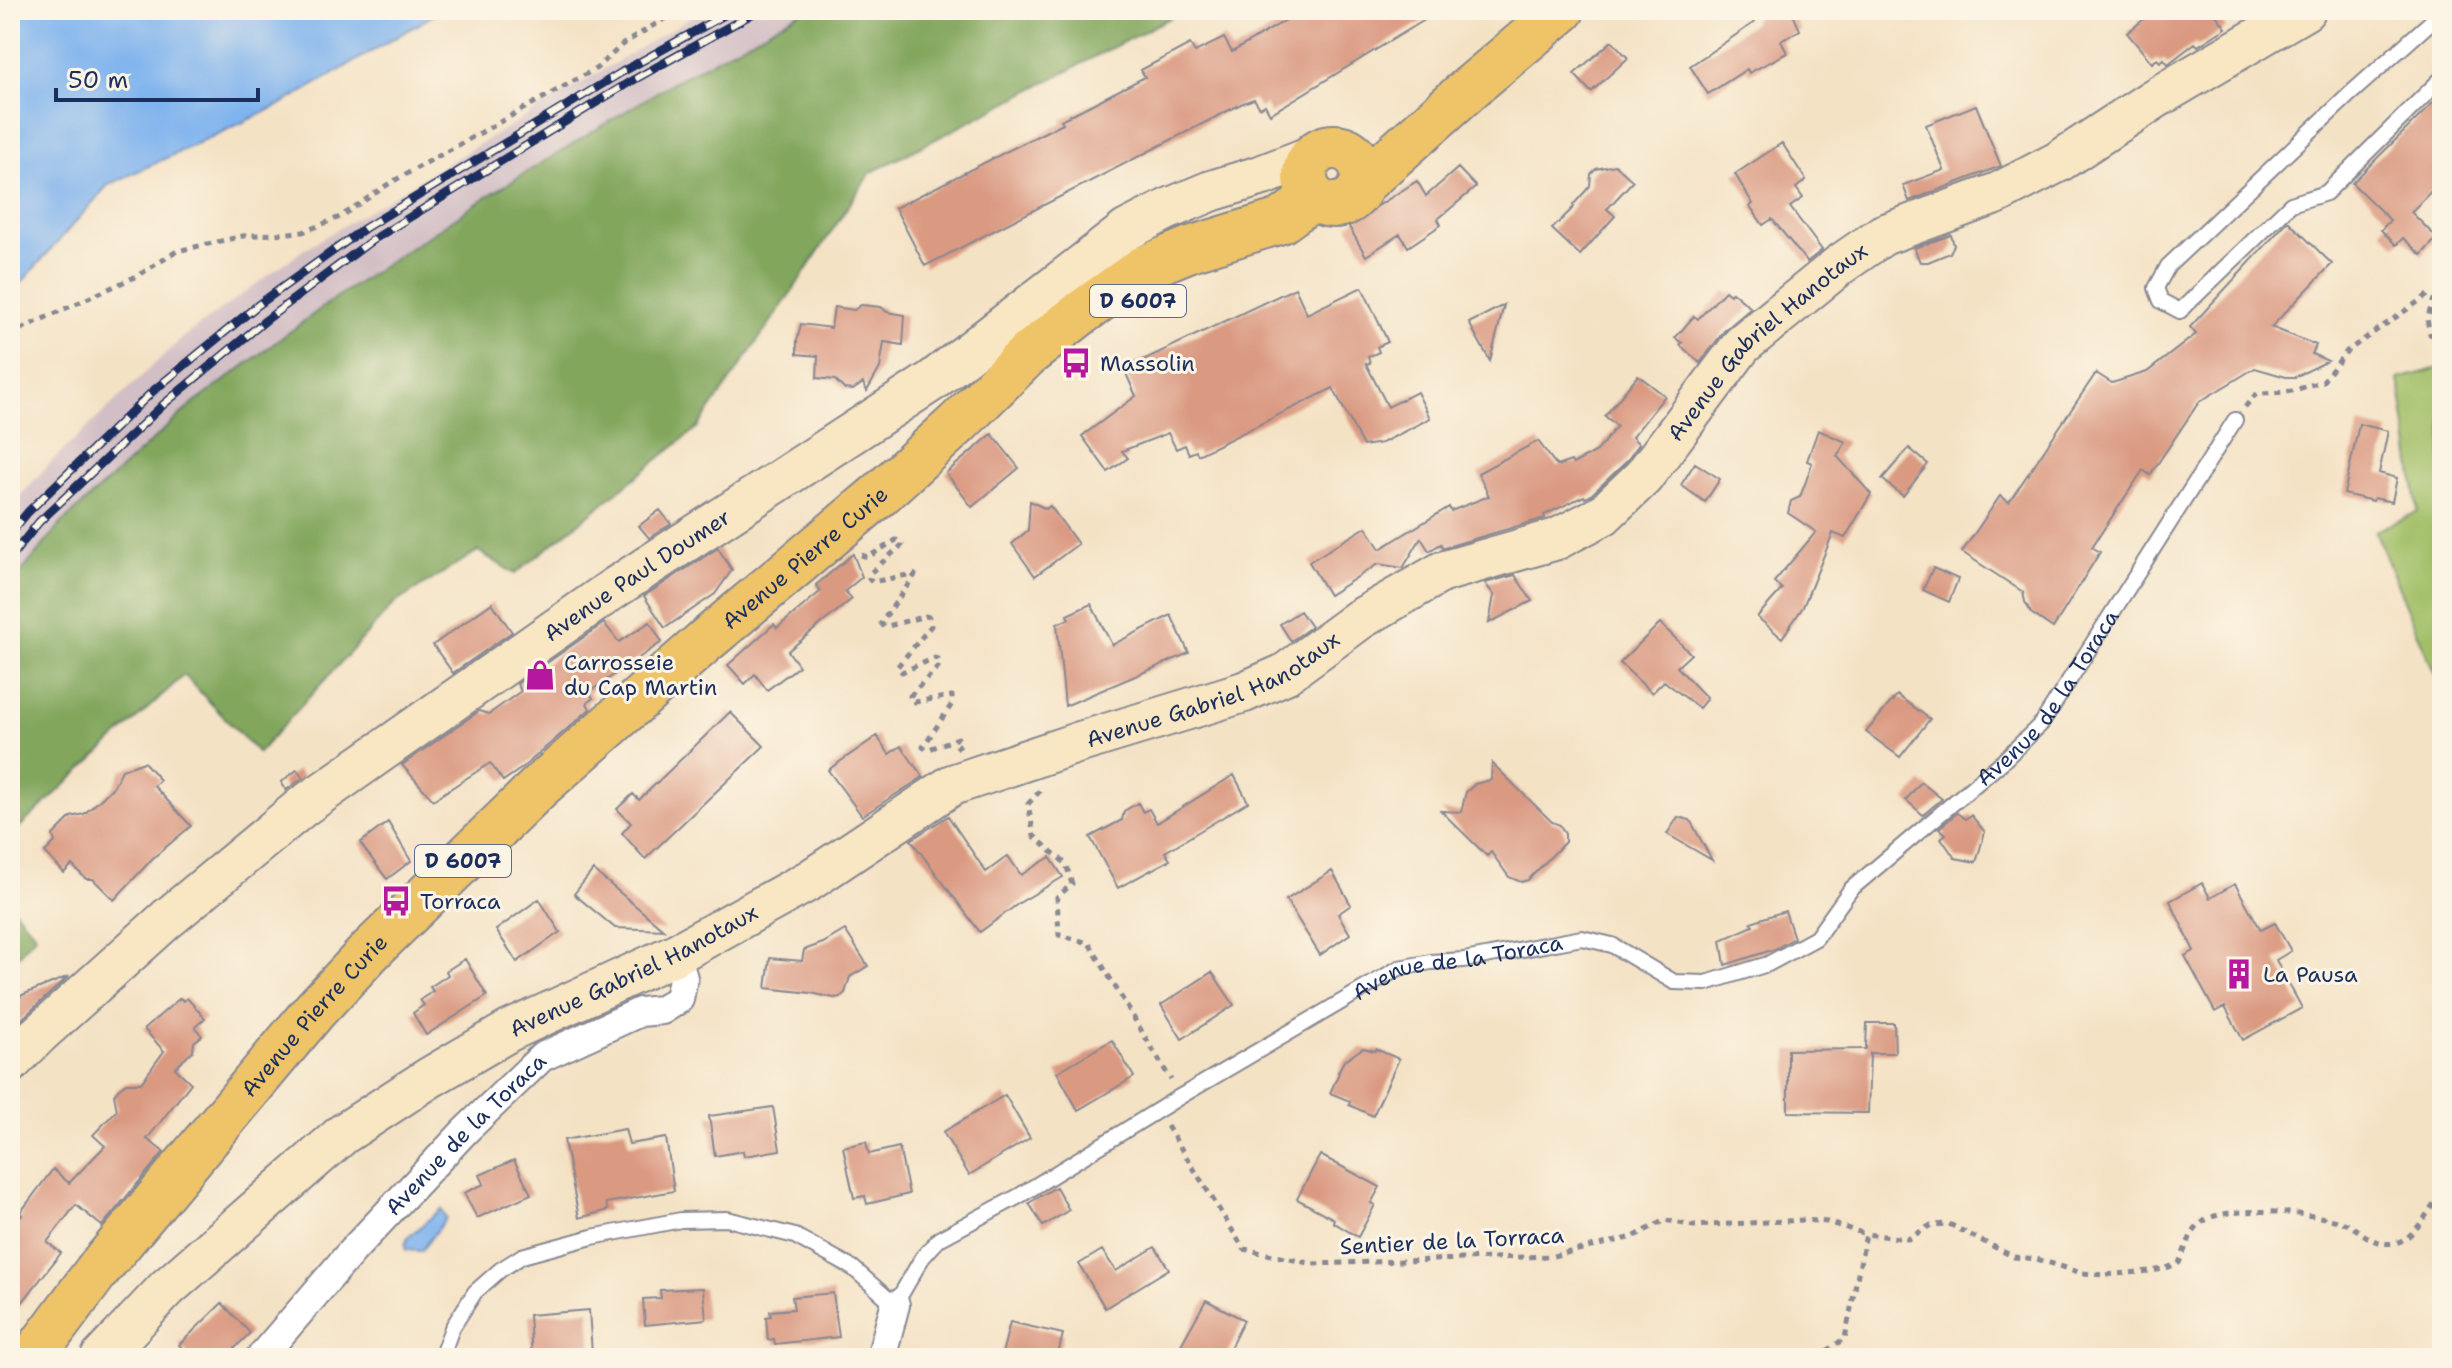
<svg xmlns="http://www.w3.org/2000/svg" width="2452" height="1368" viewBox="0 0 2452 1368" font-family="'Shantell Sans',sans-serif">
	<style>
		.industrial { fill: #d2bec5 }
		.green { fill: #a2bf67; stroke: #5e7762; stroke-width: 2 }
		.forest { fill: #81a65c; stroke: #4e6a5d; stroke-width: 2 }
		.water { fill: #80b4ee; stroke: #4e72a6; stroke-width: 2 }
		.building { fill: #da9981 }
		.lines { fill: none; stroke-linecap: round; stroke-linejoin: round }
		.lane-casing { stroke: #888892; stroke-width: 18 }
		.street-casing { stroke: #888892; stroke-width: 32 }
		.secondary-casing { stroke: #888892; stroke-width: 44 }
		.primary-casing { stroke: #888892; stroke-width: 48 }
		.path { stroke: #888892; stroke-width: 5; stroke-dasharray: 6 6; stroke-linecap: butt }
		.lane { stroke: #fff; stroke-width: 14 }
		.street { stroke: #fff; stroke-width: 28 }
		.secondary { stroke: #f9e7c3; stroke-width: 40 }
		.primary { stroke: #efc469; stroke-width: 44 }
		.rail-casing { stroke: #1b2f5e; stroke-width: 9 }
		.rail { stroke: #fcf5e5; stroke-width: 6; stroke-dasharray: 18; stroke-linecap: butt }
		.labels { text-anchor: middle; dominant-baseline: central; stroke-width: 6; stroke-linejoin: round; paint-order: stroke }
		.shield { fill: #fcf5e5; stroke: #5e6a86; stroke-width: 2 }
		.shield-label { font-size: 20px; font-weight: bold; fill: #1b2f5e }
		.street-label { font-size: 22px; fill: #1b2f5e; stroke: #fcf5e5 }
		.poi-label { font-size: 22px; fill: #1b2f5e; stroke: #fcf5e5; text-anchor: start }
	</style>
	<rect width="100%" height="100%" fill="#fcf5e5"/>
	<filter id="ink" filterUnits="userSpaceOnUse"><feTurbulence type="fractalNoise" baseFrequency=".0125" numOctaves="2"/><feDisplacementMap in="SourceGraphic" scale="16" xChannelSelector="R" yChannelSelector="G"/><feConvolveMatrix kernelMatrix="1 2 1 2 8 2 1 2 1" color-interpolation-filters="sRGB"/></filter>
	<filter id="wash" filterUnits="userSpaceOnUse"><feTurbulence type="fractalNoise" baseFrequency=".006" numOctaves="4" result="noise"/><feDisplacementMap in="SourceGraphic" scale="32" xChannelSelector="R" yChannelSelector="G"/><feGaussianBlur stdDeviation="1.8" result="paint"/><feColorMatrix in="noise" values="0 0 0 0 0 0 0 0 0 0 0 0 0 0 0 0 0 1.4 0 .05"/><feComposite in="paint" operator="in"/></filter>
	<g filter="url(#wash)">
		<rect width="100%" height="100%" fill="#f4e2c5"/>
		<path class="industrial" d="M703,10H805L670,84L61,524L10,586V507L52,461L182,338L303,250Z"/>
		<path class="green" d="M2442,367V691L2375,531L2418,512L2399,379Z"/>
		<path class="forest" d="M805,10H1185L870,173L795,287L698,427L515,574L478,551L395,603L258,753L184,675L10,836V586L61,524L188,408L331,301L488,196L670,84Z
			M10,905L36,935L10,965Z"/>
		<path class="water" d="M10,10H442L282,104L108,185L23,281L10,285Z
			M441,1209L446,1218L421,1251L406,1250L405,1245L408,1237Z"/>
		<g id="blocks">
			<path class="building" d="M1303,10H1441L1270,114L1265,105L1260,108L1254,99L1243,103L925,266L895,208L1063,123L1061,120L1145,77L1141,70L1190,44L1195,52L1224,38L1232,52Z
				M1770,10H1791L1800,30L1781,41L1787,53L1749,73L1747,69L1708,94L1690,66L1755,22L1753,19Z
				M2155,10H2212L2226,28L2198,46L2195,43L2168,64L2164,59L2160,62L2157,59L2152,63L2127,33Z
				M1612,41L1628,58L1591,92L1574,74Z
				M2442,94V180L2411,212L2437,238L2421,255L2403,238L2396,245L2381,230L2390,220L2352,183Z
				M1976,105L2001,166L1909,201L1903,185L1944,170L1926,125Z
				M1782,143L1806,180L1796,188L1803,198L1790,207L1822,250L1807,262L1772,219L1763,225L1750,206L1753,204L1735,174Z
				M1615,165L1633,181L1607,209L1615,216L1580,255L1552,229L1574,207L1573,205L1590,186L1591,174L1596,169Z
				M1458,168L1476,187L1438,219L1441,225L1408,247L1400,234L1366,256L1348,225L1417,181L1426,196Z
				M2288,221L2332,264L2271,327L2316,345L2312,354L2328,361L2295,377H2286L2255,368L2199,402L2150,475L2143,470L2092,547L2100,552L2053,628L2031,613L2025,602L2023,592L1962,552L2000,496L2009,502L2096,373L2112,383L2147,372L2196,334L2190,327Z
				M1951,235L1954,245L1950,253L1928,262H1920L1914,248Z
				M1362,287L1388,342L1377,347L1379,352L1368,357L1370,363L1366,364L1388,407L1417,392L1430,418L1419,424L1382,443L1363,446L1333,388L1198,455L1196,451L1189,454L1185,445L1176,449L1168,433L1122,451L1128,458L1108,472L1082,436L1136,396L1124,369L1295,288L1307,314Z
				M1725,291L1730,295L1732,292L1751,308L1724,331L1700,363L1680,345L1682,343L1675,338L1694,316L1698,319Z
				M861,305L881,307L887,312L905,315L903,345L884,342L880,368L867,391L863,383L853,390L844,389L835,380L817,378L818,356L797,354V341L801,324L831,328L834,307L854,310Z
				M1504,305L1490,361L1469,323Z
				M1638,375L1665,396L1632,437L1639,444L1626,462L1590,496L1585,498L1584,496L1544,515L1545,518L1443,548L1441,544L1429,551L1421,538L1403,568L1378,564L1329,595L1309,562L1366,527L1380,549L1449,507L1451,511L1489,496L1478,473L1538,441L1557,466L1571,461L1573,464L1597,451L1617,426L1605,416Z
				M2359,424L2388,431L2379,473L2397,478L2392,502L2374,498L2373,501L2344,494Z
				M1818,430L1846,442L1837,456L1871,494L1845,538L1833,533L1803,607L1782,638L1757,617L1782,589L1774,582L1816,532L1788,513L1791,501L1800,497L1806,481L1812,463L1807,461Z
				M992,434L1019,468L972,507L946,473Z
				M1909,448L1928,464L1903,496L1882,479Z
				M1695,463L1720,479L1705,502L1681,485Z
				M1030,501L1046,509L1050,506L1078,544L1035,576L1012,544L1028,530Z
				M660,510L671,524L649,538L639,526Z
				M718,548L732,570L715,594L665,628L644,596Z
				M853,554L862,577L845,591L852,599L788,651L799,666L767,690L755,674L745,684L728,665L774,624L777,628L821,591L816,585Z
				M1933,568L1958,579L1949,602L1923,590Z
				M1515,575L1532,601L1489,623L1494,595L1485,583Z
				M492,603L512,632L453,673L433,645Z
				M1091,604L1112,645L1171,615L1189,653L1065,706L1057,624L1069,619L1067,615Z
				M1300,611L1311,627L1291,641L1280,624Z
				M650,622L662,642L589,692L593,698L587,703L590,709L522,768L503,781L490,763L433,800L402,765L479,711L489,714L521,691L517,684L604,623L619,642Z
				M1660,623L1691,654L1677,667L1707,698L1699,708L1664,681L1652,693L1620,663Z
				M1897,695L1930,719L1900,757L1866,732Z
				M730,712L764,746L645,859L622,833L631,823L617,809L633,794L639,800Z
				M877,736L889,754L901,746L923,777L862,816L828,770Z
				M144,762L160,780L154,786L191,826L153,858L114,900L93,879H86L72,865L64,873L45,852L55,842L53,835L71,817L84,814L101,799L114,786L122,770Z
				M1492,763L1552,822L1560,825L1565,834V842L1528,880L1521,882L1509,877L1491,852L1487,856L1441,811L1461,812L1466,792L1475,784L1491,780Z
				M297,770L303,778L286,790L281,782Z
				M1234,775L1248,802L1165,852L1170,860L1118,888L1090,837L1122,820L1124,811L1138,803L1143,812L1149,809L1157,823Z
				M1921,782L1942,799L1923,815L1906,800Z
				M1957,813L1965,819L1971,815L1985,832L1976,862L1955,858L1941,838L1946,834L1939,828Z
				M948,816L986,872L1008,856L1021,875L1050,857L1063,877L1019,903L980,932L911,840Z
				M1678,817L1690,820L1712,860L1667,834Z
				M388,822L411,861L387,879L360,843Z
				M593,870L637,907L664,930L615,928L603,918L574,894Z
				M1332,871L1351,905L1338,914L1350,934L1320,955L1286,900Z
				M2202,883L2210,898L2235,884L2261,930L2275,923L2291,951L2276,960L2302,1008L2243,1040L2225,1007L2215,1012L2185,956L2194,951L2170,901Z
				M539,899L560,932L517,962L496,930Z
				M1785,911L1794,938L1775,949L1725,965L1721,940L1753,926L1751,922Z
				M845,930L868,966L850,977L845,993L840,997L834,998L811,993L766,988L770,958L802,961L804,950L823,943Z
				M465,959L487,996L426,1035L413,1013L424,1005L420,1000L433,991L430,987L448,975L446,971Z
				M1212,972L1234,1005L1182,1039L1161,1005Z
				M69,976L23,1018L10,1030V1000Z
				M180,998L183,1001L187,998L205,1018L195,1027L202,1036L194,1042L193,1051L175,1068L191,1083L147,1139L164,1152L102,1226L76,1205L47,1242L61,1253L10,1318V1232L22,1215L20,1213L53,1169L69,1183L105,1146L93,1135L117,1110L114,1095L118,1089L126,1083H141L164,1051L144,1029Z
				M1867,1023H1894L1895,1053H1870L1868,1113L1788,1112V1050L1866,1049Z
				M1112,1040L1134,1077L1078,1110L1057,1072Z
				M1363,1048L1375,1051L1376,1049L1399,1059L1373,1116L1349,1105L1350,1101L1330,1093L1339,1073L1338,1072L1344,1061Z
				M1005,1095L1030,1138L969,1175L943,1132Z
				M773,1107L780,1150L744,1156L743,1151L715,1156L709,1116Z
				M625,1129L629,1144L666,1138L674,1191L606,1203L608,1210L579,1218L564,1140Z
				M866,1142L869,1154L899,1147L909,1194L867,1204L865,1196L854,1198L843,1147Z
				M1320,1155L1380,1187L1371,1203L1375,1205L1358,1237L1333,1222L1334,1219L1297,1199Z
				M514,1160L531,1194L477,1218L464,1193L484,1184L480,1175Z
				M1056,1187L1069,1210L1043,1226L1029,1203Z
				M1155,1247L1169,1269L1105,1308L1079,1264L1102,1250L1116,1271Z
				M703,1288L706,1319L645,1325L643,1299L661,1298L660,1290Z
				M833,1293L839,1337L775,1344L774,1339L768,1340L766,1317L771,1316L770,1311L794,1309L792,1297Z
				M1206,1300L1244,1320L1225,1358H1189L1177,1352Z
				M222,1303L250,1333L225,1358H192L179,1345Z
				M589,1310L592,1353L532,1357L529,1315Z
				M1010,1322L1063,1334L1057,1358H1001Z"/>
		</g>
	</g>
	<g filter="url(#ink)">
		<use href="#blocks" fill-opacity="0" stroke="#888892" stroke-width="2"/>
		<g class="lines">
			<g class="lane-casing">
				<g id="lane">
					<path d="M2442,12L2350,94L2168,266L2156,288L2161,301L2180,311L2291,204L2326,193L2442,78"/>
					<path id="s1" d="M441,1358L452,1328L475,1292L500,1270L522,1256L592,1237L681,1220L727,1219L795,1236L853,1268L895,1305L922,1258L939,1239L1019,1196L1181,1096L1399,968L1431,962L1464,960L1582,938L1612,945L1674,982L1706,983L1768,964L1816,938L1851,889L2002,762L2042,723L2235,420"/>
				</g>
			</g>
			<g class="street-casing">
				<g id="street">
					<path id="s2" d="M260,1358L353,1250L465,1131L542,1057L640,1012L662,1010L679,999L683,978L676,954"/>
					<path d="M881,1358L895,1305"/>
				</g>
			</g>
			<g class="secondary-casing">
				<g id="secondary">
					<path id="s3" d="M10,1063L38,1035L167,919L302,807L613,589L932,381L1127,230L1168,209L1211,191L1263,175L1312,156"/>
					<path id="s4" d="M101,1358L167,1288L343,1134L429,1078L509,1031L676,954L810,880L952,785L1077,743L1244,692L1285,674L1360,619L1442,572L1557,539L1603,515L1643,477L1742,345L1841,264L1883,235L1998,193L2058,162L2154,99L2305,10"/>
				</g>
			</g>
			<g class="primary-casing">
				<g id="primary">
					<circle cx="1334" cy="176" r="29"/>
					<path d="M1362,184L1472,86L1562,10"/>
					<path id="s5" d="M32,1358L96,1272L315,1010L372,949L539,787L704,642L879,495L957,424L1027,355L1081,313L1144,268L1190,249L1281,221L1302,206L1309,191"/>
				</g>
			</g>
			<path class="path" d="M10,334L139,275L177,251L243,236L303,232L340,217L390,183L597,68L623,44L679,10
				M2245,407L2255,395L2292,391L2323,381L2347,351L2428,295L2434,299L2427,319L2430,334L2442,340
				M861,555L868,557L896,540L902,542V545L870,573L869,579L872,582L913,574L915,575L881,623L884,627L926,616L929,617L931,626L897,667L902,672L935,658L938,659V667L910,696L915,702L952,696V704L923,747L927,750L958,738L961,744L956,748
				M1040,791L1028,804L1034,836L1066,864L1072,884L1057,897L1059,935L1089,943L1171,1080
				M1167,1126L1244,1249L1313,1264L1553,1256L1633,1237L1665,1220L1693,1226L1804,1220L1827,1222L1866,1234
				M1817,1358L1845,1338L1866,1234L1908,1239L1931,1225L1949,1224L2014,1257L2037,1259L2082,1273L2105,1275L2141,1272L2164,1269L2179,1263C2186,1248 2190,1231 2204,1221C2228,1204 2316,1213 2344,1223C2361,1229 2372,1247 2394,1243C2413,1240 2426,1215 2436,1200L2442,1197"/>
			<use href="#lane" class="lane"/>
			<use href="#street" class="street"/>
			<use href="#secondary" class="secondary"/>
			<use href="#primary" class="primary"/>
			<g class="rail-casing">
				<path id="rail" d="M10,534L28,512L153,391L258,305L365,228L622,72L733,10
					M10,558L39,522L164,404L266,320L371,241L628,83L759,10"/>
			</g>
			<use href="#rail" class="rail"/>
		</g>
	</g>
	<defs>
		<g id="bus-bare" transform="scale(2.4)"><path d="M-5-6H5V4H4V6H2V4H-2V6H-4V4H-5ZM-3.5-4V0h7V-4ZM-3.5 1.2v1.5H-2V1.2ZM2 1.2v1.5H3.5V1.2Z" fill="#b5179e" stroke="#fcf5e5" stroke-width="2.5" paint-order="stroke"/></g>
		<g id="shop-bare" transform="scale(2.4)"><path d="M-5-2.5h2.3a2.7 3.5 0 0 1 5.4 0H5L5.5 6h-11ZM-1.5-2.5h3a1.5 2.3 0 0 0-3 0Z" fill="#b5179e" stroke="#fcf5e5" stroke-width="2.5" paint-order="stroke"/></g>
		<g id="building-bare" transform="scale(2.4)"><path d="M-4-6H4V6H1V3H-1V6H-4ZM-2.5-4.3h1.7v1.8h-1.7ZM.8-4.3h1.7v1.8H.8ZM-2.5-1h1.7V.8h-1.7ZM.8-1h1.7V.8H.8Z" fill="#b5179e" stroke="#fcf5e5" stroke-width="2.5" paint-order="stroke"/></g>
	</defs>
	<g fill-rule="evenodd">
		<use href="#bus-bare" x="1076" y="363"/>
		<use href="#shop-bare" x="540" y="675"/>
		<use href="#bus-bare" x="396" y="901"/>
		<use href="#building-bare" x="2239" y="974"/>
	</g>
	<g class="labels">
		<g class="shield">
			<rect x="1090" y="285" width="96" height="32" rx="6"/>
			<rect x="415" y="845" width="96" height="32" rx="6"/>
		</g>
		<g class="shield-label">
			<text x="1138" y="301">D 6007</text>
			<text x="463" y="861">D 6007</text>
		</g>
		<g class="street-label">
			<text stroke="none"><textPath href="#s4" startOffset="1984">Avenue Gabriel Hanotaux</textPath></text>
			<text stroke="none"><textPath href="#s5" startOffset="1116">Avenue Pierre Curie</textPath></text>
			<text stroke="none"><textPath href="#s3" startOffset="796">Avenue Paul Doumer</textPath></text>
			<text stroke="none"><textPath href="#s4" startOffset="1312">Avenue Gabriel Hanotaux</textPath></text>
			<text stroke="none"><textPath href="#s1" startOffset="1926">Avenue de la Toraca</textPath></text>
			<text stroke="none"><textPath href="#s4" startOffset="664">Avenue Gabriel Hanotaux</textPath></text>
			<text stroke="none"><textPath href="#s1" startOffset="1206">Avenue de la Toraca</textPath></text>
			<text stroke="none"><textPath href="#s5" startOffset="444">Avenue Pierre Curie</textPath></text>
			<text stroke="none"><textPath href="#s2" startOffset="304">Avenue de la Toraca</textPath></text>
			<text transform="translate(1452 1241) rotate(-3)">Sentier de la Torraca</text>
		</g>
		<g class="poi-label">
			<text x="1100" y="363">Massolin</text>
			<text x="564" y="662">Carrosseie<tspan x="564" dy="25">du Cap Martin</tspan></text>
			<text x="420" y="901">Torraca</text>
			<text x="2263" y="974">La Pausa</text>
		</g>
	</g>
	<rect width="2452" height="1368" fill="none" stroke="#fcf5e5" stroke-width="40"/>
	<path d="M56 88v12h202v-12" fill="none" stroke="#1b2f5e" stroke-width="4"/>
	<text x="68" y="88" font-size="24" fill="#1b2f5e" stroke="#fcf5e5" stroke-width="6" paint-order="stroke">50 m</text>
</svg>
